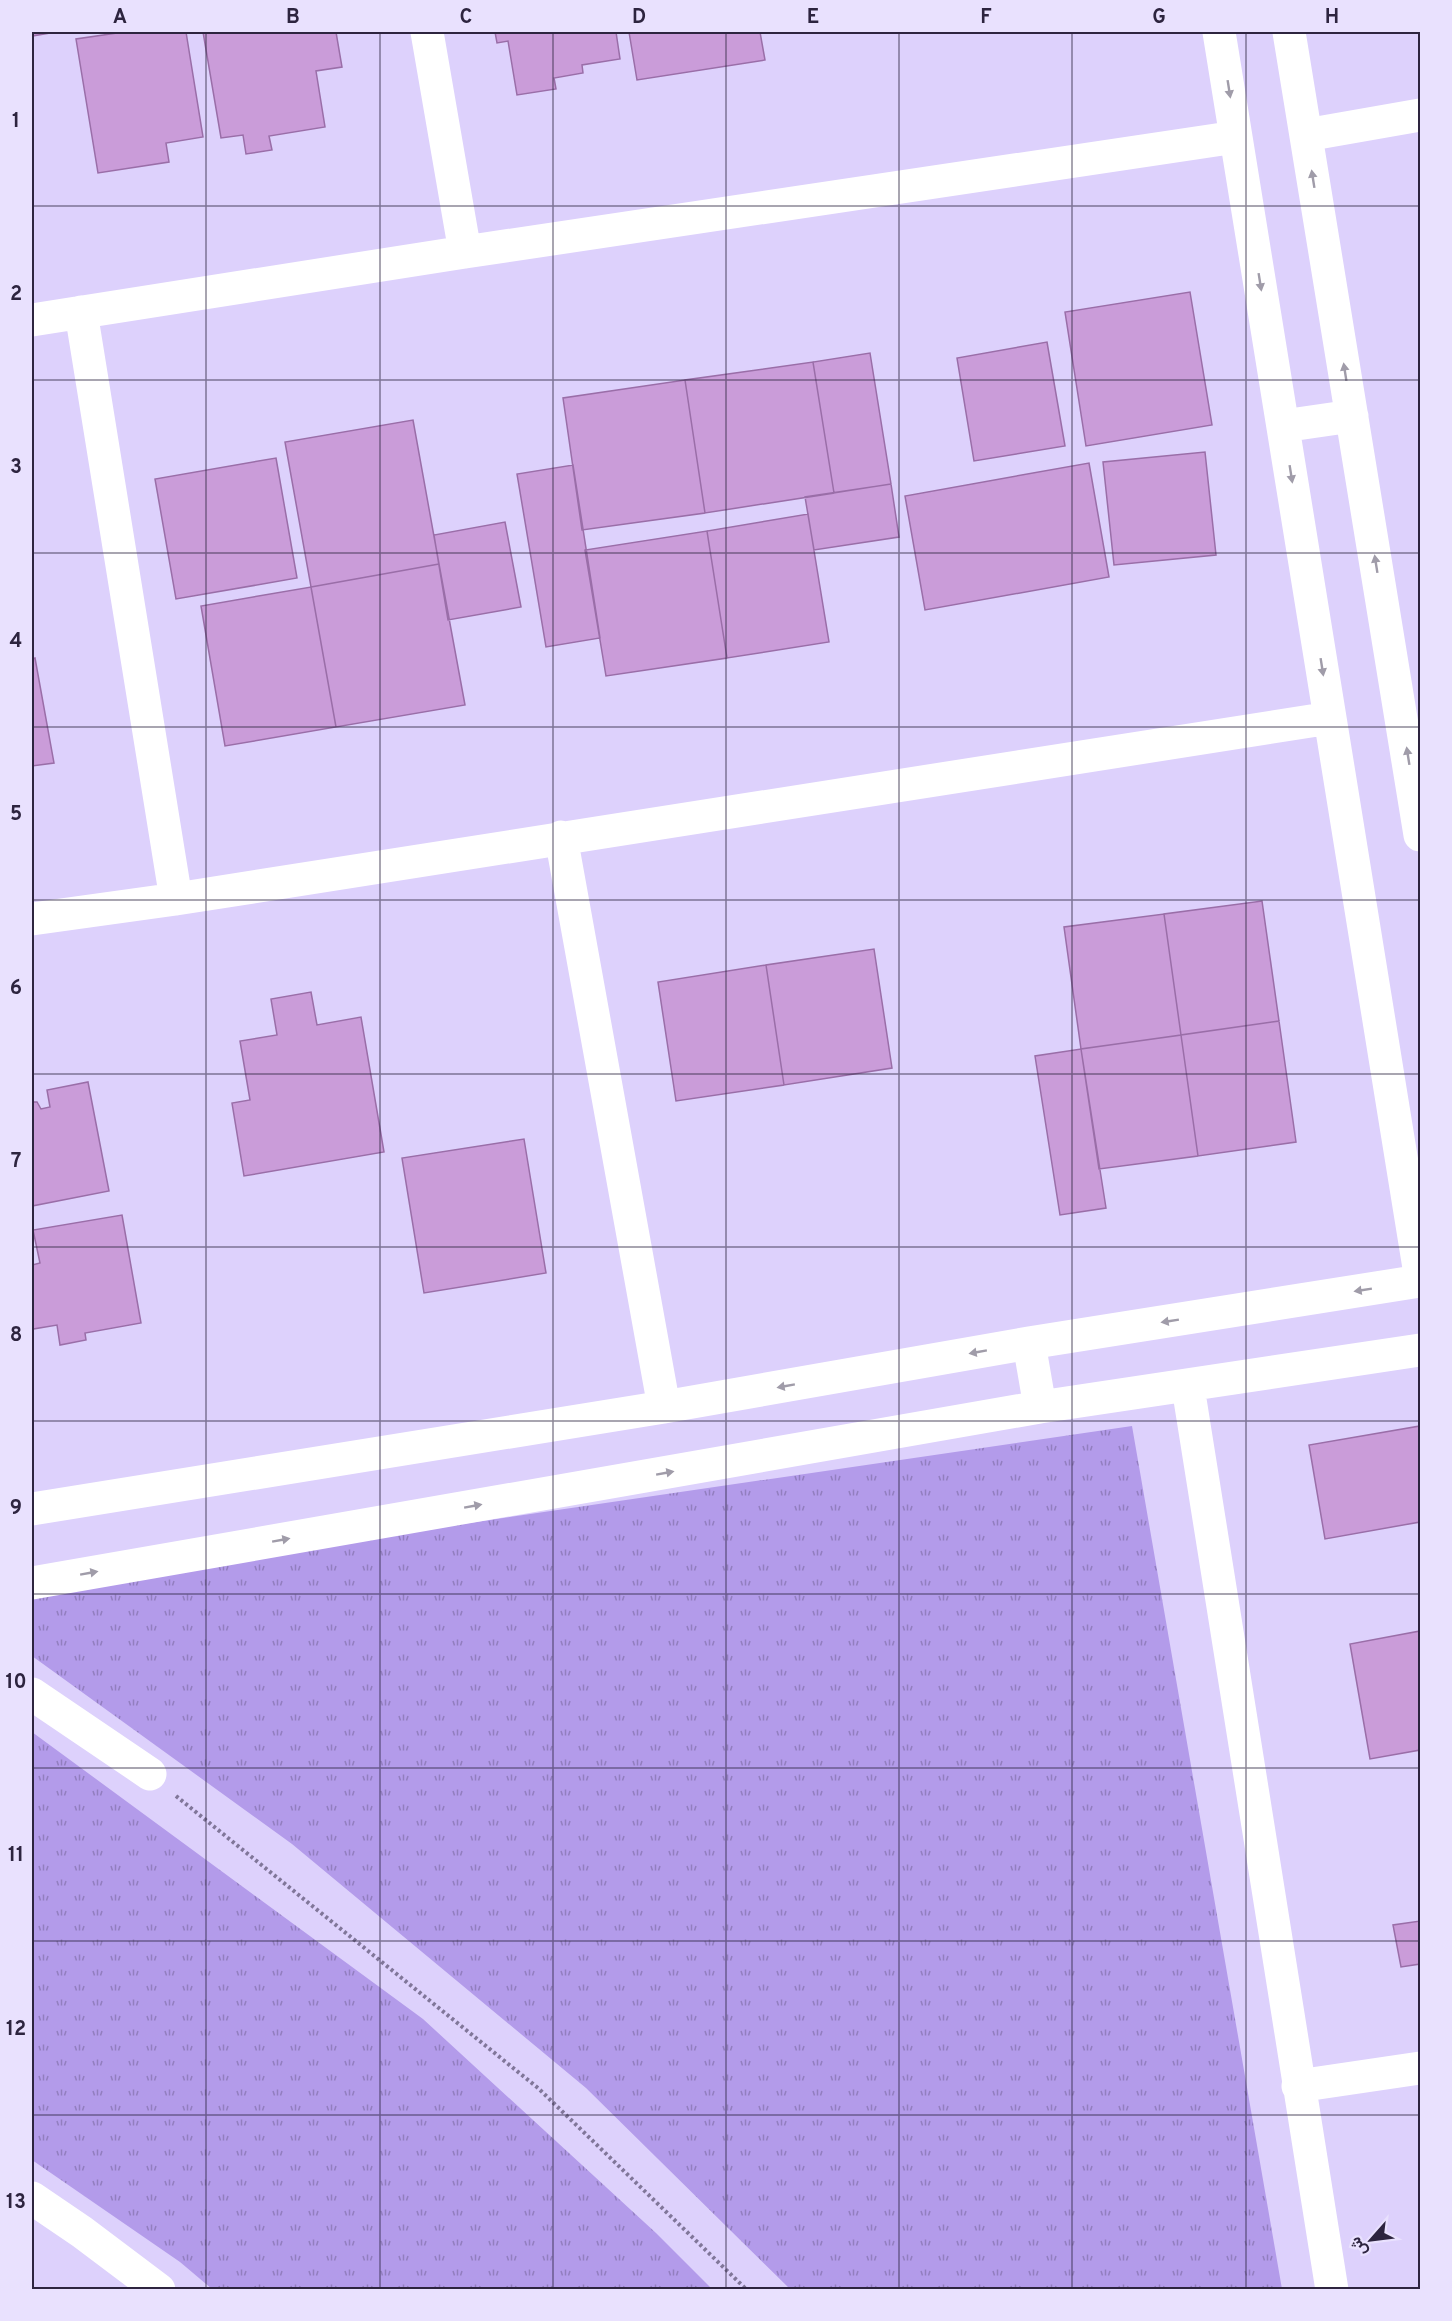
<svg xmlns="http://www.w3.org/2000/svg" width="1452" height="2321" viewBox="0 0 1452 2321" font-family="Overpass,Vazirmatn,sans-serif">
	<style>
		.grass { fill: url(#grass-tufts) }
		.building { fill: #ca9cd9; stroke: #9a6ea8; stroke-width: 1.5 }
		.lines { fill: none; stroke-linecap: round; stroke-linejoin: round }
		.path { stroke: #807699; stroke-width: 4; stroke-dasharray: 3 3; stroke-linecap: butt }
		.minor { stroke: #fff; stroke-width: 33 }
		.oneway { fill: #a09ca9 }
		.grid { fill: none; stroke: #2d243f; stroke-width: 1.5; stroke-opacity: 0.55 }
		.neatline { fill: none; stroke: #2d243f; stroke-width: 2 }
		.grid-label { font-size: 20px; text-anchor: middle; font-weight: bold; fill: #2d243f }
	</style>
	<defs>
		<pattern id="grass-tufts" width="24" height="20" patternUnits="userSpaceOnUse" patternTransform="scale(1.5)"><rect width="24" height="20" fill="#b39bea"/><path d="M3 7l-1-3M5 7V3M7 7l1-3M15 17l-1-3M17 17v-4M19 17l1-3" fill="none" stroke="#927ebf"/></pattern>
	</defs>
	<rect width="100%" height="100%" fill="#ddd1fc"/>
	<path class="grass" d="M1132,1426L1282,2289H790L586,2088L292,1844L32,1656V1587Z
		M32,1732L423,2019L656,2233L712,2289H212L180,2262L32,2160Z"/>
	<path class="building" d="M32,32H56L32,36Z
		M124,32H186L203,137L166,143L169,162L98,173L76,39Z
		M203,32H336L342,67L316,71L325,127L269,136L272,150L246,154L243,135L221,138Z
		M495,32H616L620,59L582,65L583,73L554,78L556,89L517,95L508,41L497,43Z
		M629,32H760L765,60L637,80Z
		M1190,292L1212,425L1086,446L1065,312Z
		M1047,342L1065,446L974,461L957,358Z
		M870,353L891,484L834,493L813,362Z
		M813,362L834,493L705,513L685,380Z
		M685,380L705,513L582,530L563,398Z
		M413,420L439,564L311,587L285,442Z
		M1205,452L1216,555L1114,565L1103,462Z
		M276,458L297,578L176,599L155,479Z
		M1089,463L1109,577L925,610L905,496Z
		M573,465L600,638L546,647L517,474Z
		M891,484L899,537L814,550L805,497Z
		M808,514L829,642L727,658L707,531Z
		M505,522L521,607L448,620L434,535Z
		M707,531L727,658L606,676L585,550Z
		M439,564L465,705L336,727L311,587Z
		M311,587L336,727L225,746L201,606Z
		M35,658L54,763L32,766V659Z
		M1262,901L1279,1021L1181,1035L1164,914Z
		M1164,914L1181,1035L1081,1049L1064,927Z
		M874,949L892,1068L784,1085L766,965Z
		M766,965L784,1085L676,1101L658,982Z
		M311,992L317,1025L361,1017L384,1152L244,1176L232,1103L250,1100L240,1041L277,1035L271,999Z
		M1279,1021L1296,1142L1198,1156L1181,1035Z
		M1181,1035L1198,1156L1099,1169L1081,1049Z
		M1081,1049L1106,1208L1060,1215L1035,1056Z
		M88,1082L109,1191L32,1206V1102H37L41,1109L50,1107L47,1090Z
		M524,1139L546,1273L424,1293L402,1158Z
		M122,1215L141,1323L85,1333L86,1340L60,1345L57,1325L33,1329L32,1265L40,1263L33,1230Z
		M1420,1426V1522L1325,1539L1309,1445Z
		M1420,1631V1750L1370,1759L1350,1644Z
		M1420,1921V1964L1401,1967L1393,1925Z"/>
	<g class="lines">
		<path class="path" d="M176,1796L538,2088L747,2290"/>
		<path class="minor" d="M427,32L465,252
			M1219,32L1420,1274
			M1289,32L1420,835
			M1306,135L1420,115
			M81,312L176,899
			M32,320L465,252L1236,137
			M1283,426L1352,416
			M561,837L664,1407
			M32,919L176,899L1330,718
			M1029,1343L1040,1407
			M1188,1387L1332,2290
			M32,1509L664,1407L1029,1343L1420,1281
			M32,1583L1040,1407L1420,1350
			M32,1694L150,1774
			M1298,2086L1420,2068
			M32,2198L82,2232L159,2290"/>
	</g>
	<defs><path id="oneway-solid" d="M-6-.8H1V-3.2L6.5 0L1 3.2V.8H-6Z" transform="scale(1.5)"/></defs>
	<g class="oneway">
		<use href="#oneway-solid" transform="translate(1229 89) rotate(81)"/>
		<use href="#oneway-solid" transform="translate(1313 179) rotate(-99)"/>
		<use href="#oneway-solid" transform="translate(1260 282) rotate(81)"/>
		<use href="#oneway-solid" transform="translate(1345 372) rotate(-99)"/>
		<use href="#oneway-solid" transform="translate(1291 474) rotate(81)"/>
		<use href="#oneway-solid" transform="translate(1376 564) rotate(-99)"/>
		<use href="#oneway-solid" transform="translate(1322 667) rotate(81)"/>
		<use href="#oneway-solid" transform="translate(1408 756) rotate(-99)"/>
		<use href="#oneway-solid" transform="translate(1363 1290) rotate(171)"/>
		<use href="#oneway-solid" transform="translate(1170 1321) rotate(171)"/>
		<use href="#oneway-solid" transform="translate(978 1352) rotate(170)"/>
		<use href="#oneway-solid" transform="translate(786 1386) rotate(170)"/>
		<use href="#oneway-solid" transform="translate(665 1473) rotate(-10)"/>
		<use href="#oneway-solid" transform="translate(473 1506) rotate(-10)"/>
		<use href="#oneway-solid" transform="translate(281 1540) rotate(-10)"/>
		<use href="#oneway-solid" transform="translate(89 1573) rotate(-10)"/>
	</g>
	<path class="grid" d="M206,32V2290M380,32V2290M553,32V2290M726,32V2290M899,32V2290M1072,32V2290M1246,32V2290M32,206H1420M32,380H1420M32,553H1420M32,727H1420M32,900H1420M32,1074H1420M32,1247H1420M32,1421H1420M32,1594H1420M32,1768H1420M32,1941H1420M32,2115H1420"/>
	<rect width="1452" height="2321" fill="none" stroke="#e9e1fe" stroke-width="66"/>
	<g transform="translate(1371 2240) rotate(242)" stroke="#e9e1fe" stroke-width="4.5" paint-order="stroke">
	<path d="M0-4.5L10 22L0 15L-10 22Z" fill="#2d243f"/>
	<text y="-9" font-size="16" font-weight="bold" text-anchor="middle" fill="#2d243f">ش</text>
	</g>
	<rect x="33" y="33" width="1386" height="2255" class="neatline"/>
	<g class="grid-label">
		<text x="120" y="23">A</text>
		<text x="293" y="23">B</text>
		<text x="466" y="23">C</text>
		<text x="639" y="23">D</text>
		<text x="813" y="23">E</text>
		<text x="986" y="23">F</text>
		<text x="1159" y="23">G</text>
		<text x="1332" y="23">H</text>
		<text x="16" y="127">1</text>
		<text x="16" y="300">2</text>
		<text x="16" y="473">3</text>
		<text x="16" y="647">4</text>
		<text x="16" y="820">5</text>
		<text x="16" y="994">6</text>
		<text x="16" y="1167">7</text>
		<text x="16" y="1341">8</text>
		<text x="16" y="1514">9</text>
		<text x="16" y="1688">10</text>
		<text x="16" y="1861">11</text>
		<text x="16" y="2035">12</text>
		<text x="16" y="2208">13</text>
	</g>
</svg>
